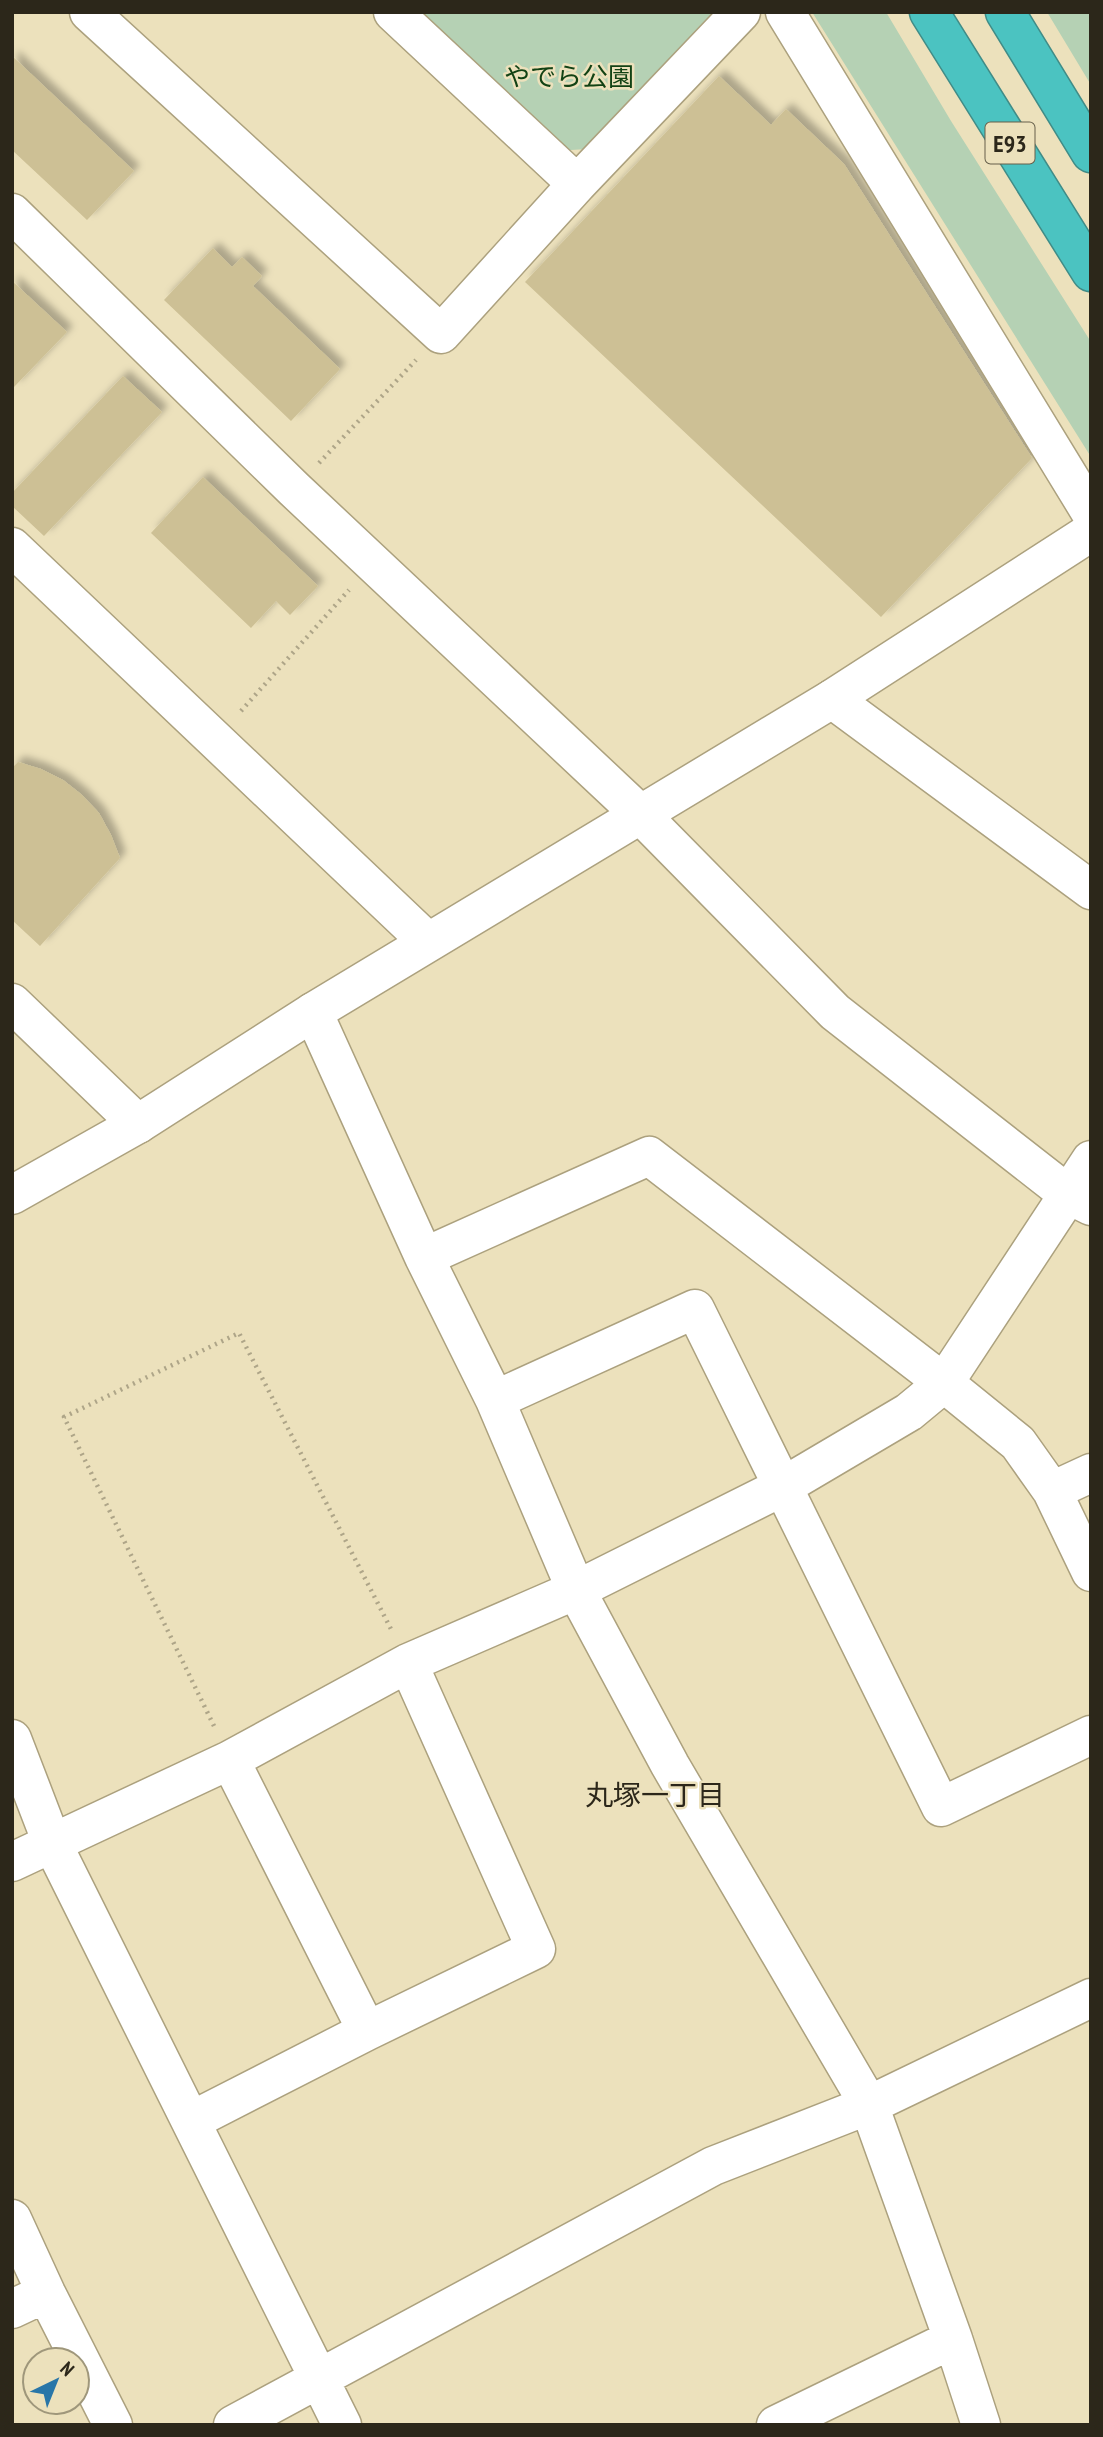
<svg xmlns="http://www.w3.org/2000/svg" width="1103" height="2437" viewBox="0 0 1103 2437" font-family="'PT Sans Narrow','Noto Sans JP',sans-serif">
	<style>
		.green { fill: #b5d1b4 }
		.building { fill: #cdc095; filter: url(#shadow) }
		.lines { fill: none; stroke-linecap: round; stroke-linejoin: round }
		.minor-casing { stroke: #aca17e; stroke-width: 41 }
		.tertiary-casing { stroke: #aca17e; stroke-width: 41 }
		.motorway-casing { stroke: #408c87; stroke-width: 41 }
		.path { stroke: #aea588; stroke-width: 4.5; stroke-dasharray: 2 5; stroke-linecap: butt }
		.minor { stroke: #fff; stroke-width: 38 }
		.tertiary { stroke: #fff; stroke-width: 38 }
		.motorway { stroke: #4bc3c1; stroke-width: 38 }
		.labels { text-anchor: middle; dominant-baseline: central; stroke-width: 5; stroke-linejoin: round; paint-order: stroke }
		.shield { fill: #ece1bc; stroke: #665f4b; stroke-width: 2 }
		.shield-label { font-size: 24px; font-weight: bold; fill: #2c271a }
		.park-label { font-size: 26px; fill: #124214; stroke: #ece1bc }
		.neighbourhood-label { font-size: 28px; fill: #2c271a; stroke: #ece1bc }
	</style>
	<defs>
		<filter id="shadow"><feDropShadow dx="6" dy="-6" stdDeviation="3.5" flood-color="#0004"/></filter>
	</defs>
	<rect width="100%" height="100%" fill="#ece1bc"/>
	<path class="green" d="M424,12H720L588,149L554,151L424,23Z
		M812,12H886L951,121L1091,342V457Z
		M1047,12H1091V85Z"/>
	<path class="building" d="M12,56L134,171L87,220L12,150Z
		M719,76L771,125L786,109L844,164L1032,458L881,617L525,282Z
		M213,248L232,267L242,257L262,276L253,286L340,369L291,421L164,300Z
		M12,281L67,332L14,387L12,385Z
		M123,376L162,412L44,536L12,506V493Z
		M203,477L318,586L290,615L276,601L251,628L151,533Z
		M18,762L41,769L63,780L82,795L99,813L111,835L120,858L40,946L12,920V768Z"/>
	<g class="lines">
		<g class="minor-casing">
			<path id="minor" d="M89,12L441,334L577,184L741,12
				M393,12L577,184
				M785,12L1091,513
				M12,547L428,942
				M832,699L1091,890
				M12,1003L138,1124
				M313,1012L424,1257L495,1400L576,1590L670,1765L869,2105L953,2339L981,2425
				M424,1257L649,1156L944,1383L1018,1443L1052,1491L1091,1572
				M495,1400L695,1309L941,1807L1091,1735
				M1052,1491L1091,1473
				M12,1739L52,1843L342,2425
				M230,1760L367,2031
				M12,1862L230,1760L408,1663L576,1590L782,1487L909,1412L944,1383L1091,1160
				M191,2121L367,2031L536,1949L408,1663
				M12,2219L46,2293L113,2425
				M12,2309L46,2293
				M233,2425L713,2166L869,2105L1091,1998
				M776,2425L953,2339"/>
		</g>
		<g class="tertiary-casing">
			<path id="tertiary" d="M12,213L294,489L639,813L835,1012L1069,1195L1091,1206
				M12,1195L138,1124L313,1012L832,699L1091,532"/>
		</g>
		<g class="motorway-casing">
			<path id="motorway" d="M929,12L1091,272
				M1005,12L1091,153"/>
		</g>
		<path class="path" d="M319,463L416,360
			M241,711L349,590
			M214,1726L64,1417L239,1333L392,1631"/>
		<use href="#minor" class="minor"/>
		<use href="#tertiary" class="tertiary"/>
		<use href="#motorway" class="motorway"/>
	</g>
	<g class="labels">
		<rect class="shield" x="985.5" y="122.5" width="49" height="41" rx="5"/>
		<g class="shield-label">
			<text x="1010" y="143">E93</text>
		</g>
		<g class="park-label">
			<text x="569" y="76">やでら公園</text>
		</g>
		<g class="neighbourhood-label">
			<text x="655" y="1794">丸塚一丁目</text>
		</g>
	</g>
	<rect width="1103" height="2437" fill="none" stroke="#2c271a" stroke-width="28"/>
	<g transform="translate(56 2381) rotate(43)"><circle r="33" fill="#ece1bc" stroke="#9f977b" stroke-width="2"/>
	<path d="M0-5L12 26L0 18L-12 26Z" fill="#2976a8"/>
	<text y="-10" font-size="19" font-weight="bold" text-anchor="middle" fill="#2c271a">N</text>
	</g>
</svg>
